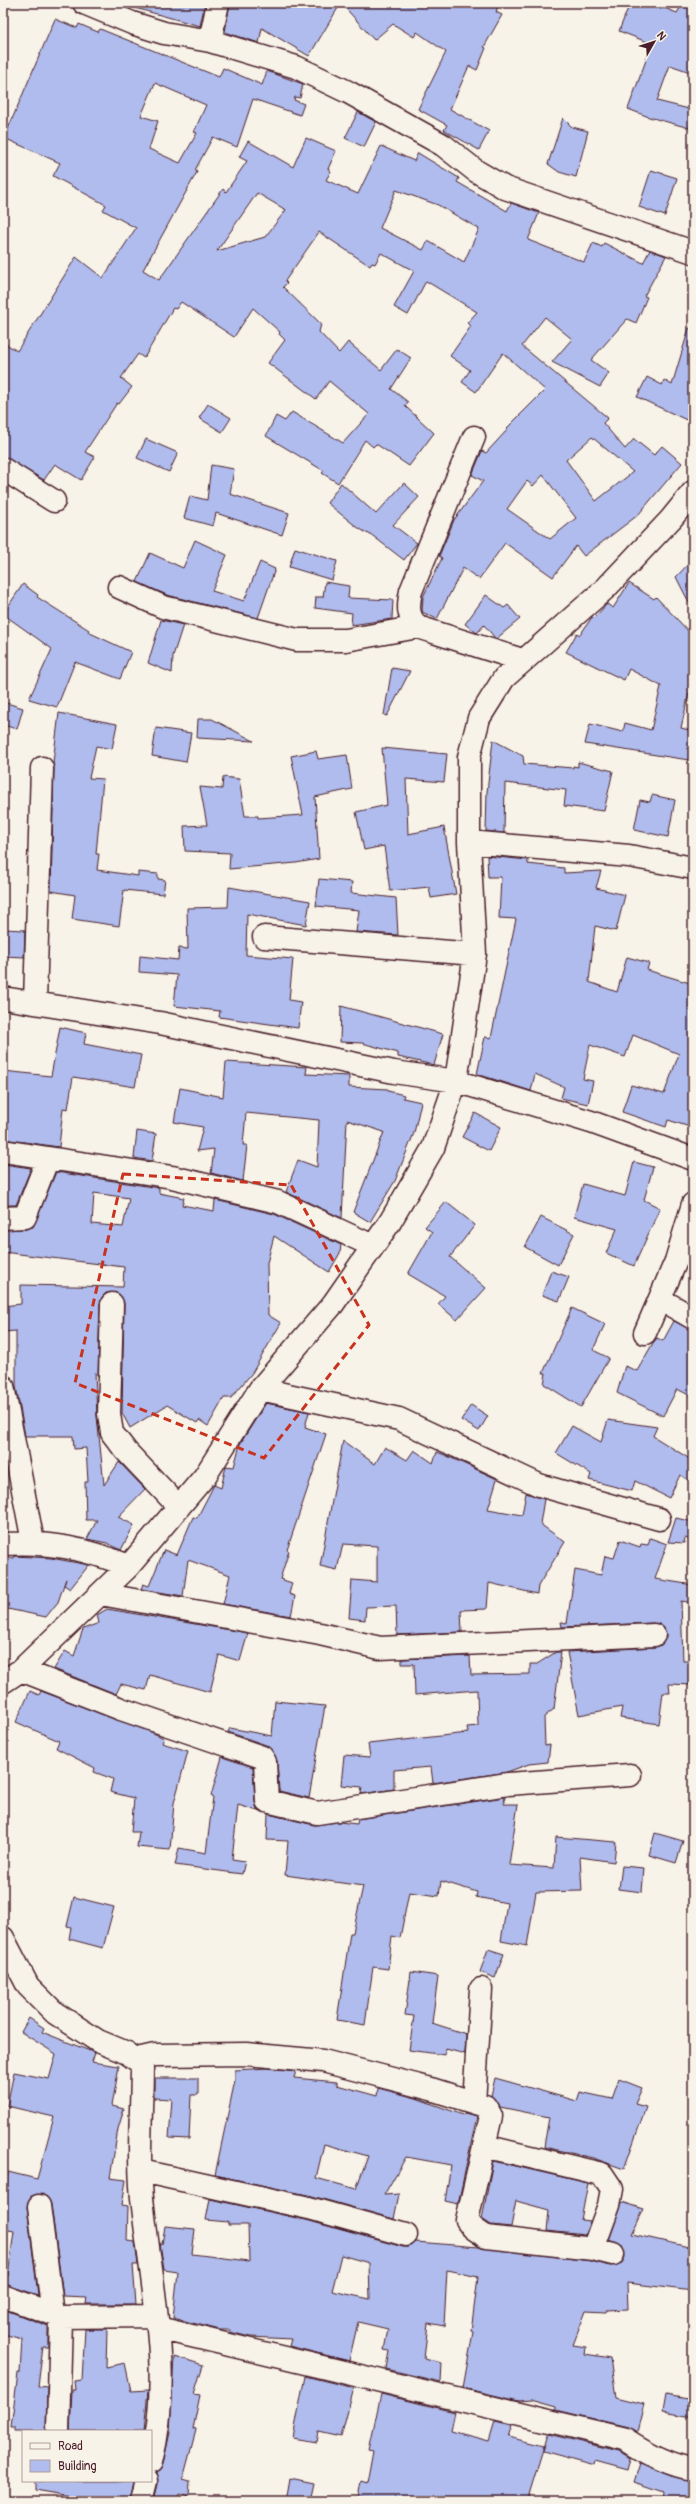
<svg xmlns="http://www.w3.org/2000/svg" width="696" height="2504" viewBox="0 0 696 2504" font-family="Pangolin,sans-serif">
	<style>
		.building { fill: #afbced; stroke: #4a1f2b; fill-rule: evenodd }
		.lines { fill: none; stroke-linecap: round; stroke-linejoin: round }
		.minor-casing { stroke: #4a1f2b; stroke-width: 25 }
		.minor { stroke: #f7f3e8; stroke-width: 22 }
		.marked { fill: none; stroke: #c8321e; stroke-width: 3; stroke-dasharray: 8 5; stroke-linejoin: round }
	</style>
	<rect width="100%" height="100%" fill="#f7f3e8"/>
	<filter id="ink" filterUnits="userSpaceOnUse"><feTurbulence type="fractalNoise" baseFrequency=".025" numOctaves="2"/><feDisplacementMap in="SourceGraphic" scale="8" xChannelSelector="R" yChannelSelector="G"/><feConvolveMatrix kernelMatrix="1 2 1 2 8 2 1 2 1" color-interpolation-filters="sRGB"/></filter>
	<g filter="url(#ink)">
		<path class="building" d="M136,3H205L200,26L135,8Z
			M230,3H341L309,56L262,28L259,43L225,32Z
			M341,3H499L496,12L502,15L484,47L486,48L477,70L469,66L450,109L489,131L479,150L444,130L447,125L418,109L446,52L417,32L414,37L393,24L374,40Z
			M630,3H652L677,13L683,3H693V73L670,65L657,101L693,110V129L649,117L628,109L652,44L619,31Z
			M55,19L77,28L79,24L98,32L100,29L219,77L223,68L262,85L267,71L303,84L300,98L295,97L294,100L304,104L300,115L253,99L237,147L213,137L195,170L197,172L143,270L159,280L223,189L226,192L247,161L239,157L248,141L293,167L306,138L336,151L328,169L331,171L326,180L358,194L381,146L414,161L418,153L459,178L457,182L507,211L511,203L539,213L528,240L584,262L593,243L602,247L604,243L643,263L650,250L666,256L644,296L647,297L636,323L627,319L591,360L609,373L600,387L552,362L572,339L545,317L522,346L608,418L603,423L625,449L634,439L654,455L662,446L682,463L638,515L584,556L576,546L553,577L505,543L479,579L463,568L437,619L422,612L423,597L442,558L439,556L454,520L483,481L472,475L482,451L486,453L508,429L507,428L545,390L503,353L476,392L462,382L470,370L450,356L471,326L467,323L477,312L426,281L408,315L394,307L414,271L381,253L375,264L372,263L370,266L319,232L285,281L287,283L283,287L321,324L319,332L339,353L348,342L381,370L397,349L411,358L391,389L408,402L405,406L434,433L409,466L376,444L373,447L365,440L338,483L322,473L324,471L266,436L276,416L285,421L292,412L343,443L369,414L329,381L316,399L268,363L285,340L279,334L280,332L253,308L234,337L181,302L176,309L173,308L144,358L138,354L121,378L132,387L119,404L117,403L85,452L95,457L81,480L55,464L44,480L3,457V342L17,351L76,257L103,278L136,228L103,210L106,205L53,176L60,163L4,138ZM155,83L206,105L194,132L197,133L180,163L149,149L158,121L141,116ZM396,190L438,205L479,229L464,262L428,241L423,250L380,228ZM257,193L286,210L265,237L217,251ZM592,437L633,472L596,501L566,460ZM543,475L576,518L550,539L507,509L527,481L533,486Z
			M358,112L376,122L364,147L345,138Z
			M563,118L572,127L588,131L576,177L559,172L548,164Z
			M651,170L677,178L665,216L639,207Z
			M689,328L693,329V423L637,397L647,377L662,385L664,380L672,385Z
			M208,404L231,418L222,432L199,418Z
			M146,439L178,453L169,472L137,458Z
			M211,465L234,469L230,494L289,513L282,535L216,513L213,526L184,518L190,496L207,500Z
			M341,483L376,514L404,483L419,497L393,525L417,543L404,560L369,533L368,534L357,527L327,503Z
			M195,540L227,555L212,591L244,601L260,562L275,569L258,618L167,595L137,582L150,553L183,568Z
			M295,548L337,561L332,580L289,567Z
			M693,559V610L676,577Z
			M325,582L349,586L348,598L393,600L392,619L351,625L352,613L315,608L316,597H323Z
			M629,583L654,599L656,597L693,636V694L689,693L681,728L693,731L689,760L585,744L590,724L623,732L625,723L651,730L661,686L629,669L624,680L566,652L577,633L580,635L592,617L594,618L607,604L613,608Z
			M23,584L38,595L37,597L89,630L88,632L131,652L120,679L75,662L57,707L29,699L52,649L3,614Z
			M486,595L504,608L508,605L520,619L496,639L484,625L477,633L465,624Z
			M161,620L183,625L173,656L172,673L148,663Z
			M392,668L410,671L387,716L384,715Z
			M3,702L23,708L17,729L3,725Z
			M59,713L117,724L112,749L96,746L89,778L103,779L96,854H99L97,870L138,876V872L158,874V879L165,880L163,894L124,890L119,926L72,919L75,895L51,891L54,768L53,762Z
			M198,719H212L254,741L197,738Z
			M156,728L191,733L186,762L152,756Z
			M493,740L523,756L524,764L573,768V766L578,767V762L613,771L604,811L564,806L566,790L505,783L504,833L486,831L487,792Z
			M382,748L447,754L444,782L406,779L408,834L444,827L456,894L431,898L429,887L390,891L384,846L364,850L356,812L387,805Z
			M316,751L318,759L347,755L352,789L315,797L319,859L296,863L229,869L230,853L185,851L184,826L207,825L200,787L222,789L223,777L239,779L245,816H258V818L303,815L291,756Z
			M652,795L675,800L668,837L634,830L640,800L650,802Z
			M487,856L528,860V864L564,868V873L601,871L596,888L625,895L616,931L595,926L589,982L617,992L627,957L649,963L647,970L693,984V1128L668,1120L666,1127L622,1112L631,1085L664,1094L679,1054L633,1035L625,1057L590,1045L583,1079L593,1081L588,1104L561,1098L564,1087L535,1074L531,1091L477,1074L485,1037L491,1038L516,919L499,918L501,877H488Z
			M319,879L352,882L351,893L396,898L398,935L356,932L359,910L316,906Z
			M229,887L310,901L306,925L247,914L246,955L293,959L289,1000L301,1002L298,1028L219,1017L220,1011L174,1006L177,975L139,972L140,956L178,960L179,948L188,949L187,908L228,907Z
			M3,929L25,930L24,957L3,956Z
			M341,1006L443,1034L434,1065L398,1057V1053L362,1043L340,1042Z
			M60,1027L86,1033L84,1044L141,1055L135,1087L73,1077L68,1109L63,1108L59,1147L3,1139V1071L51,1076Z
			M226,1062L307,1067L306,1074L349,1076V1087L388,1089V1091L404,1095L403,1098L421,1102L414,1133L395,1181L370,1222L353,1212L384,1132L347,1120L342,1218L286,1192L298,1160L317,1167L319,1120L246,1113L243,1145H247L243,1181L211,1173L214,1149L197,1151L203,1127L174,1122L180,1088L223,1097Z
			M475,1113L501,1127L489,1151L462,1137Z
			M137,1131L156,1134L152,1161L134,1158Z
			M634,1162L653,1167L644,1200L660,1208L634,1266L606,1253L617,1229L574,1217L583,1184L625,1196Z
			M3,1164L31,1168L16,1205H3Z
			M56,1172L159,1188V1193L184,1198L182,1205L214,1211L215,1200L274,1214L341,1245L340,1253L329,1272L274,1236L267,1263L268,1315L281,1323L252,1373L231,1398H224L208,1426L199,1420L197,1423L167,1405L130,1428L122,1413L124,1304L118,1293H106L102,1297L100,1304L98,1376L95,1372L97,1416L104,1485L119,1462L145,1489L118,1517L134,1525L121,1550L107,1543L87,1539L97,1520H86L85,1482H88L86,1448L74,1449L73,1436H25L16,1386V1331L3,1332V1306L21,1304V1285L123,1287L124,1267L3,1252V1230L26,1229L33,1227ZM94,1193L129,1198L123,1227L92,1224Z
			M446,1202L475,1225L450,1257L486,1288L457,1320L438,1304L445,1296L408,1274L432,1232L425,1227Z
			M541,1217L574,1234L558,1265L525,1247Z
			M551,1271L569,1277L559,1301L542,1295Z
			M572,1308L605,1324L593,1350L609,1358L581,1407L544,1384L546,1373H543Z
			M674,1321L693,1330V1397L677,1389L663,1416L617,1393L625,1366L637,1371L653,1343L657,1338L663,1341Z
			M266,1403L309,1412L305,1427L326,1434L287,1550L289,1551L280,1579L292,1583L289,1594L295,1596L291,1616L223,1604L230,1575L188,1560L183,1596L141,1589L143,1584L149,1586L164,1550L177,1555L193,1517L197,1518L214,1485L221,1488L226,1466L234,1467L240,1444Z
			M471,1405L488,1416L479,1431L461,1420Z
			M608,1420L657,1427L653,1436L693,1461V1483L680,1475L669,1498L635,1481L632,1491L589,1480L591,1474L556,1453L572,1426L601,1442Z
			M343,1441L375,1464L385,1447L407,1460L414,1450L433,1463L437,1452L445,1455L497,1479L488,1509L522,1515L526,1493L544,1499L540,1524L565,1542L538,1586L537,1594L489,1583L487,1609L461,1610L462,1632L397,1635L396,1606L366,1607L365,1620L349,1618L352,1580L377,1582V1546L343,1544L337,1570L320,1566Z
			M676,1518L693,1522V1541L685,1538L684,1543L668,1542Z
			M650,1538L667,1544L655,1579L693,1585V1603L681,1601L683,1661H693V1685L669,1684L670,1693H663L659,1724L620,1718L622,1707L579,1715L567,1652L655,1647L661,1645L666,1635L664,1628L653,1623L562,1627L561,1622L567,1623L575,1570L601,1575L605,1556L614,1558L620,1540L640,1547L641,1544L648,1545Z
			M14,1556L51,1558L89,1565L70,1589L64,1585L66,1579L58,1602L46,1617L3,1608V1557L14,1558Z
			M107,1609L248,1633L240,1661L219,1655L210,1692L150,1675L146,1690L121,1684L116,1694L54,1669L65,1651L74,1656L83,1629L99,1623L97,1615Z
			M556,1652H561L554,1709L544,1717L545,1746L550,1745L548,1762L529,1764L507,1772L433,1783L431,1767L394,1770V1789L361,1794L362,1787L341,1785L344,1755L370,1757L368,1744L468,1733L467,1727L478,1726L477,1690L415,1695L414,1664H402V1659L470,1656L471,1675L530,1674V1664H537Z
			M30,1691L39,1695L41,1691L151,1732L164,1738L162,1743L188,1751L174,1803L170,1850L137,1847L139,1832H131L134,1798L110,1792L113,1779L94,1772L95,1768L56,1748L59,1741L16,1722Z
			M275,1701L325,1706L309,1798L279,1791L277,1761L272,1750L266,1745L228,1732L230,1728L272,1736Z
			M222,1757L253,1767L255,1802L257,1809L261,1812L238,1805L232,1859L245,1861L242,1874L175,1865L179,1848L206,1853L213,1797L211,1796Z
			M505,1797L504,1804H518L509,1865L554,1868L556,1837L616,1842L614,1862L580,1857L582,1891L536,1892L527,1946L501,1941L507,1903L476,1897L477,1892L441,1881L439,1896L409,1892L400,1938L392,1936L388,1969L373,1967L365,2025L337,2020L350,1933H353L363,1886L285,1875L288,1841L267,1840L268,1814L314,1825L339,1822L357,1824L358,1819Z
			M655,1833L683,1841L676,1863L649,1855Z
			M622,1866L644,1868L642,1892L619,1889Z
			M74,1897L114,1907L103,1948L69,1939L71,1927L67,1926Z
			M488,1949L504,1954L495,1978L480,1972Z
			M411,1972L438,1976L432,2023L466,2034L465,2054L446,2049L445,2055L409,2050L414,2016L405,2015Z
			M29,2018L44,2028L42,2032L95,2053L92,2062L119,2066L112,2106L124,2109L118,2129L110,2178L126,2180L122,2205L128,2206L127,2241L135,2242L138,2265H133L136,2304H86L87,2297L63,2296L51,2204L43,2194L31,2196L27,2207L38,2295L3,2284V2276H8L14,2231L3,2229L8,2172L37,2179L54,2117L7,2106L14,2072L49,2079L56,2054L21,2032Z
			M267,2068L296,2071L294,2078L337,2082V2085L377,2096L378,2088L416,2098L463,2115L464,2113L477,2116L458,2204L445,2201L451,2165L406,2157L384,2195L399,2194L394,2219L312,2196L215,2175L235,2080V2070ZM324,2144L368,2156L356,2189L316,2178Z
			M154,2078H198V2095H191L189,2139L169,2138L172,2099L154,2098Z
			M495,2078L577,2101L580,2092L612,2099L619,2079L642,2088L635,2104L646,2107L624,2169L593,2158L544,2147L549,2117L500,2107L491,2096Z
			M493,2161L588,2183L581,2220L590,2221L585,2235L547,2231L549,2210L516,2201L511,2227L491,2225L482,2219Z
			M210,2199L306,2220L403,2247H409L416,2242L479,2247L591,2261L610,2266L622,2263L625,2257L622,2245L609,2240L622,2202L644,2209L632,2234L693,2248V2291L627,2283L628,2309L607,2310L606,2312L586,2311L573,2345L586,2347L585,2354L610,2358L616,2397L644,2404L637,2432L628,2427L556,2410V2407L531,2400L519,2401L463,2388L473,2332L471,2331L478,2277L447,2270L444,2326L428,2323L424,2359L442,2363L441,2382L386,2369L389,2351L384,2350L388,2329L358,2322L349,2361L289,2346L291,2339L250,2337L230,2332V2330H220L173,2318L178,2272L164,2270L160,2243L162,2244L165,2226L195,2229L192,2254L249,2261L248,2225H228V2222L206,2220ZM341,2255L369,2263L370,2299L332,2291Z
			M3,2309L48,2326V2347H43L38,2386L47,2387L46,2431H15V2427H11L18,2373H20L22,2339L3,2334Z
			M85,2329H107L106,2367L125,2363L131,2391L148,2390L144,2431H70L72,2390H75L74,2381L82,2380Z
			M174,2356L203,2365L194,2394L200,2395L193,2429L196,2430L183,2479L190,2481L189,2497L179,2494L177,2501H154L158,2484L156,2473L163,2464L170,2432Z
			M305,2376L354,2388L341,2437L319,2432L317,2442L293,2438Z
			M381,2394L455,2412L451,2431L489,2441L495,2421L512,2425L508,2437L544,2446L527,2501H373L358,2498L361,2481L367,2483L373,2450L369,2449Z
			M666,2395L693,2400V2417L663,2412Z
			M548,2434L620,2451L631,2458L628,2470L595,2461L594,2465L543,2451Z
			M640,2463L671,2476L693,2481V2499L680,2496L679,2501H662L663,2492L634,2482Z
			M290,2478L314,2483L310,2501H286Z
			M35,2481H133L129,2501H100L35,2490Z"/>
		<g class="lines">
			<g class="minor-casing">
				<path id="minor" d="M84,3L132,23L164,33L210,41L218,3
					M210,41L296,67L348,92L443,145L476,171L505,188L693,252
					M474,437L411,591C408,606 407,616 418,627L522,660
					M3,469L54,501
					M119,587L163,607L297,640H346L418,627
					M469,842L629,856L693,868
					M264,937L475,954
					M3,998L160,1023L394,1072L456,1081L591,1122L693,1159
					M35,1002L42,768
					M3,1151L172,1177L278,1202L373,1246
					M3,1218L25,1217L48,1158
					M660,1299L693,1318
					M112,1304L109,1414L112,1433L126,1451L179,1507
					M645,1333L676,1261L693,1204
					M3,1386L33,1542
					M260,1389L399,1419L539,1485L659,1519
					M3,1544C50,1541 86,1549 129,1566
					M101,1594L320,1634L380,1648L654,1635
					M21,1670L121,1709L262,1757L265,1762L267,1801L317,1813L508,1784L630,1775
					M3,1682L21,1670L129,1566L205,1476L260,1389L333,1304L390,1222L433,1148L456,1081L475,954L469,842V757L479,718L504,678L606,588L671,519L693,492
					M3,1938L28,1986L55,2013L98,2041L127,2053L142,2064C142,2111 137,2160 143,2207C152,2290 173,2378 151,2462
					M137,2059L155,2055L247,2054L323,2061L431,2089L485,2106L491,2116L467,2220L473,2228L486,2237L593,2249L613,2254
					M474,2103L481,1989
					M484,2146L602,2174L612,2189L609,2205L593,2249
					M141,2171L309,2208L406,2235
					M39,2206L53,2314
					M3,2296L61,2317L156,2316
					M158,2328L625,2439C646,2453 668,2465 693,2469
					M58,2431L61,2317
					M141,2501L146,2481"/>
			</g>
			<use href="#minor" class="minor"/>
		</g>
	</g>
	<path class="marked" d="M123,1174L291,1185L369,1325L264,1458L75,1383Z"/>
	<rect width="696" height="2504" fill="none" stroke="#f7f3e8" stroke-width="16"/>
	<rect x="8" y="8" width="680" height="2488" fill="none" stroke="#4a1f2b" stroke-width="1.5" filter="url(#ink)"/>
	<rect x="22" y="2430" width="130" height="52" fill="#f7f3e8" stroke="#b29e9c"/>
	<rect x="30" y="2443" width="20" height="6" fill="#f7f3e8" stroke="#b29e9c"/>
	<text x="58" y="2450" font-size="12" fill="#4a1f2b">Road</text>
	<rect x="30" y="2460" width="20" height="12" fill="#afbced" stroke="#b29e9c"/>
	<text x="58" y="2470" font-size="12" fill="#4a1f2b">Building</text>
	<g transform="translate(654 42) rotate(51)" stroke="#f7f3e8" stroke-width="3" paint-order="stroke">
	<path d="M0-3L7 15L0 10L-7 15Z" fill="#4a1f2b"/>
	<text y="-6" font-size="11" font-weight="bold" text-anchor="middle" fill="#4a1f2b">N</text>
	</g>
</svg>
